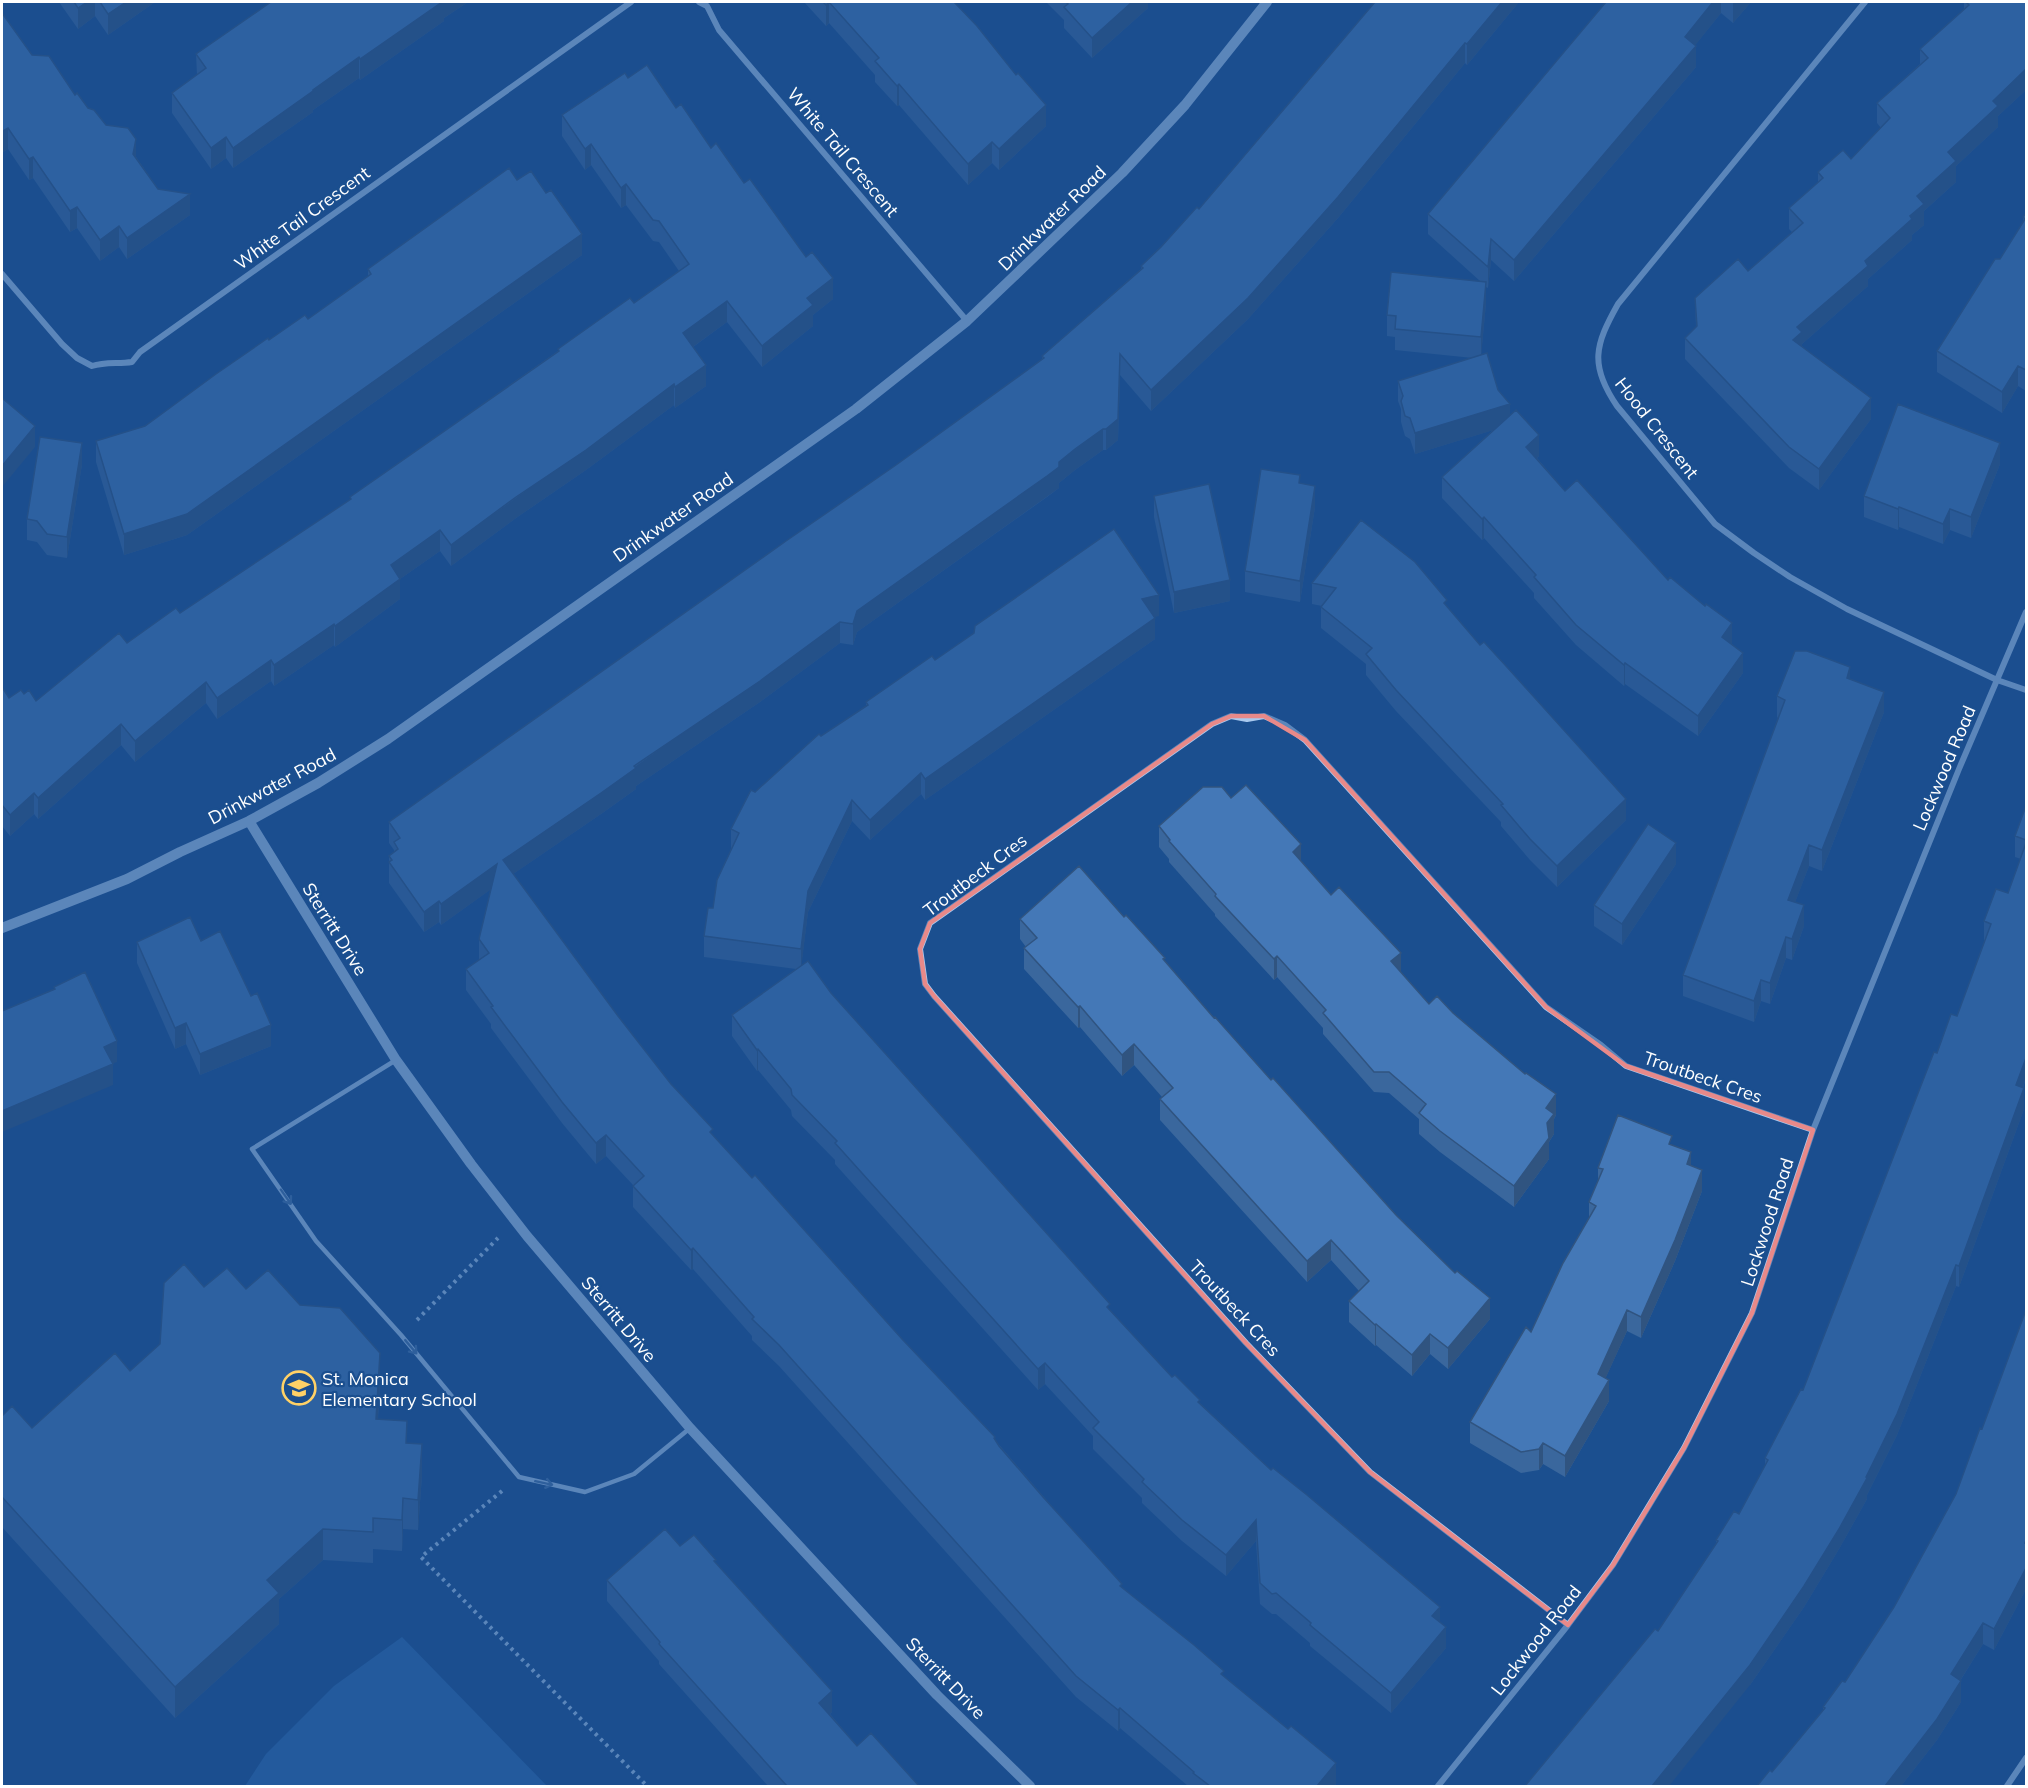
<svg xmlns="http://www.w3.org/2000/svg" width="2028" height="1788" viewBox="0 0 2028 1788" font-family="Mulish,sans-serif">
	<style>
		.green { fill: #2e69ad }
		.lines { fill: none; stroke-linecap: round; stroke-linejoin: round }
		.path { stroke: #a9c9ee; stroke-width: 4; stroke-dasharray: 3 4.5; stroke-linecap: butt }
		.service { stroke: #a9c9ee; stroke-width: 4.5 }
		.minor { stroke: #a9c9ee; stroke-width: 6 }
		.tertiary { stroke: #a9c9ee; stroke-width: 10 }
		.wall { fill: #3a679d }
		.shaded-wall { fill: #305480 }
		.building { fill: #4478b7; stroke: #305480; stroke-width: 1.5 }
		.oneway { stroke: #4674ac }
		.marked { fill: none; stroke: #e88989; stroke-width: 4.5; stroke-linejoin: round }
		.labels { text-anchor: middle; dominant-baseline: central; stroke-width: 4.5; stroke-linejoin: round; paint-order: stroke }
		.street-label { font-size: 18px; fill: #fff; stroke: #1b4f8f }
		.poi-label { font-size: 18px; fill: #fff; stroke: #1b4f8f; text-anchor: start }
	</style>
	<rect width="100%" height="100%" fill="#1b4f8f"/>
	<path class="green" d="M402,1637L547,1786H245L266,1754L334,1686Z"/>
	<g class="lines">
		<path class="path" d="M417,1320L498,1238
			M502,1491L421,1557L647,1786"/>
		<path class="service" d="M396,1060L252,1149L316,1241L401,1335L519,1477L585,1492L634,1474L689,1429"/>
		<path class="minor" d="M699,2L707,6L719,30L967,321
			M1865,2L1618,304C1595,345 1589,365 1617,406L1715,524L1754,553L1790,577L1847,609L1997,680L2026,690
			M2,274L62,344L77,358L92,366C105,362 118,364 132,362L140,352L631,2
			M1568,1625L1370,1472L1246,1343L934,996L925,984L920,949L930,923L1212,724L1231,716L1247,719L1264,716L1285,725L1305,740L1546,1007L1601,1045L1626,1066L1813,1130
			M1438,1786L1568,1625L1613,1565L1684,1448L1752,1313L1813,1130L1959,769L2026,612
			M2007,1786L2026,1758"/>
		<path class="tertiary" d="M249,821L396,1060L471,1164L527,1236L690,1428L937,1695L1030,1786
			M2,928L127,879L180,852L249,821L318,783L388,739L856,409L967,321L1122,173L1185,105L1267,2"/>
	</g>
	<path class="wall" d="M59,2H155L108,35L95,16L78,29Z
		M271,2H468L444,18V21L360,80L359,78L313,110V112L233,168L226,158L211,169L172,113V93L197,75L196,54Z
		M804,2H954L1046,126L999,170L992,163L968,185L899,105L897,106L875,82V75L829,23L826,26Z
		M1046,2H1148V8L1092,58L1064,28V20Z
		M1519,2L1467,65L1465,63L1338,218L1248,319L1151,411L1120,375L1118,440L1106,450H1103L1075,470L1059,483V488L1047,497L857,632L853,645L840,643L760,702L636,786V789L601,814L513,874L618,1016L671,1084L713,1136L995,1440L1122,1588L1224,1677L1336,1784L1334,1786H1188L1120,1728L1118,1731L1076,1697L779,1366L752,1340V1336L693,1269L691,1270L633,1207V1185L606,1156L596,1164L562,1123L491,1028V1024L466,990V969L479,960V939L491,889L441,925L439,922L424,932L389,883V856L394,852V850L389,843V822L896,465L1042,359V356L1141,269V266L1199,209Z
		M1606,2H1751L1733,23L1721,13L1695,45L1696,67L1514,281L1491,260L1488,288L1486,287V303L1481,355L1510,414L1539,456L1537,458L1565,491L1668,580L1732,644L1743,673L1698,736L1625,684L1624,686L1576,645L1534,598V593L1484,538L1482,540L1442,498V477L1493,430L1415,454L1410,439L1405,436L1401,422V409L1398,401V381L1473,358L1395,350V337L1387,336V315L1480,281L1428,234V214Z
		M1964,2H2026V90L1998,116V127L1956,166V182L1924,211V225L1912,235V240L1868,279V286L1802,344V346L1871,419L1819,490L1789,468L1685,359V338L1696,327L1695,298L1748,271L1792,232L1789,229V208L1818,183V172L1851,159L1881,128L1877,123V103L1920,64V49L1964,9Z
		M2,13L32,55L106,125L136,157L158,189L190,215L127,259L119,247L100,261L77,228L70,232L33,178L29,180L8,149L3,152L2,150Z
		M628,78L676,108L711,148L744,183L833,299L813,315V326L762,367L727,322L693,347L706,386L675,408L674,405L586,470L516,518L451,566L440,551L400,579V599L335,647L334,645L274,686L271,681L217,719L206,703L135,762L121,745L38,819L34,814L10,836L2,826V687L9,698L24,694L36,701L127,643L180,613L350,500V497L558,351V349L634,303L679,271L659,242L653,241L626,205L621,208L591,165L585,170L562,136V115Z
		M517,180L582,255L187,535L124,555L96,462V441L145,426L269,340L308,319L368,276V269Z
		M2026,213V391L2018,386L2002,413L1937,372V351L2000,259L2023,222V217Z
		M82,464L67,558L47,555L37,542L27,540V519Z
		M2000,464L1971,538L1950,530L1943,544L1899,527L1898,530L1864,517V496Z
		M1300,483L1315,507L1300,602L1245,592V571Z
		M1154,496L1230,601L1174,613L1154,517Z
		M1312,583L1447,607L1626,820L1557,887L1530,860L1501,826V822L1396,711L1366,675V664L1321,628V607L1322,606L1312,604Z
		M1159,616L1155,617V639L925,800L921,794L870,840L852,821L808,912L801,966L831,993L1110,1311L1172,1377L1271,1470L1440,1622L1446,1648L1391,1713L1310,1646V1643L1276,1614H1272L1260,1604L1256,1541L1226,1576L1182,1541L1142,1503V1498L1093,1449V1436L1045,1384L1038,1390L835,1164V1160L792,1116L791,1110L758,1070L757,1071L732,1036V1015L796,969L704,957V936L731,849V829L755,792L821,736L866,706V702L935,660Z
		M1850,679L1884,712L1822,871L1809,866L1795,902L1804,926L1792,960L1786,958L1770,1004L1761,1001L1754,1022L1683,996V975L1778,718L1777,717V696Z
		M1231,798L1301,861L1429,1004L1453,1013L1556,1115L1554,1119V1134L1549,1142V1159L1514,1207L1440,1152L1419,1134V1119L1389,1093L1374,1092L1323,1034V1028L1277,977L1274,980L1215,916V914L1169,862V859L1159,847V826Z
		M2026,806V1078L2023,1088L2024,1109L1959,1287L1956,1286L1897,1435L1867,1495V1499L1839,1549L1804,1607L1750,1685L1658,1631L1716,1545V1540L1739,1514L1765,1466V1458L1803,1390L1937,1053L1957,1016L1984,942V921L2008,893L2021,859L2015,857V836Z
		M1676,864L1622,945L1594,926V905Z
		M1124,917L1165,961L1214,1018L1490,1319L1448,1369L1430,1354L1412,1376L1376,1345L1375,1346L1349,1322V1301L1359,1291L1331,1260L1307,1282L1160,1120V1099L1162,1097L1134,1065L1122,1076L1080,1027L1078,1028L1024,969V948L1026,947L1020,939V919Z
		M201,941L271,1046L200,1075L186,1044L175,1049L137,963V942Z
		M1672,1145L1691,1166L1702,1191L1675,1261L1641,1338L1627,1331L1605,1379L1609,1401L1565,1477L1543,1464L1539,1470L1521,1473L1470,1443V1422L1531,1332L1589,1218V1202L1598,1180V1168Z
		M204,1287L246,1289L300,1305L380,1384L378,1419L407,1443L422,1475L418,1530L403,1529L402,1551L373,1549V1563L323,1560L279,1599V1624L175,1718L2,1527V1416L32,1428L130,1371L160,1344Z
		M2026,1310V1589L1994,1650L1983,1644L1960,1681L1961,1702L1937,1740L1901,1786H1757L1772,1772L1823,1711V1707L1845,1682L1894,1607L1956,1494L1982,1429Z
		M716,1563L832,1712L830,1714L857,1746L919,1786H768L659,1664V1661L607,1601V1580Z"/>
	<path class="shaded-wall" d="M87,2H95V16L78,29V8Z
		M126,2H155L108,35V14Z
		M442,2H468L444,18V21L360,80V59Z
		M829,2V23L826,26V5Z
		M1132,2H1148V8L1092,58V38Z
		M1502,2H1519L1467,65V44Z
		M1713,2H1721V13L1685,58V37Z
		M1733,2H1751L1733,23Z
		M1465,43V63L1338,218L1248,319L1151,411V390Z
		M1696,46V67L1514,281V260Z
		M359,57V78L313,110V112L233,168V148Z
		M2026,69V90L1998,116V127L1956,166V182L1924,211V225L1912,235V240L1868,279V286L1802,344V353L1793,340L1797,327L1865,261L1910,216L1917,196L1948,152L1993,101Z
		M899,84V105L897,106V86Z
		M1046,105V126L999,170V149Z
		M8,128V149L3,152V131Z
		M226,137V158L211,169V148Z
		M136,139V160L133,154Z
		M992,142V163L968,185V164Z
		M591,144V165L585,170V149Z
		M33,157V178L29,180V159Z
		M626,184V205L621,208V188Z
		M190,194V215L127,259V238Z
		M77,207V228L70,232V211Z
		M119,226V247L100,261V240Z
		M582,234V255L187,535L124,555V534Z
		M1491,239V260L1488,288V267Z
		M833,278V299L813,315V326L762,367V346L807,298Z
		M1486,282V303L1481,358V337Z
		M727,301V322L683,354V333Z
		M706,365V386L675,408V387Z
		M2018,366V386L2002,413V392Z
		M1120,375L1118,440L1106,450V429Z
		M674,384V405L586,470L516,518L451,566V545Z
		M1871,398V419L1819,490V469Z
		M1510,404V425L1415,454V433Z
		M35,426V447L2,487V466Z
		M1103,429V450L1075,470L1059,483V488L857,632L853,645V624L857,611Z
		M1539,435V456L1526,468V447Z
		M82,443V464L67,558V537Z
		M2000,443V464L1971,538V517Z
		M1315,486V507L1300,602V581Z
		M1899,507V527L1898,530V509Z
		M1950,509V530L1943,544V524Z
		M1484,517V538L1482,540V519Z
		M440,530V551L400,579V599L335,647V626L391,565Z
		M1230,580V601L1174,613V592Z
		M1159,595V616L1142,620V599Z
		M1155,618V639L925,800V779Z
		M840,622V643L760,702L636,786V789L601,814L503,881V860Z
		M1732,623V644L1722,637Z
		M334,624V645L274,686V665Z
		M1743,653V673L1698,736V716Z
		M271,660V681L217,719V698Z
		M1625,663V684L1624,686V665Z
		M1850,667V688L1847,678Z
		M206,682V703L135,762V741Z
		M1884,692V712L1822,871V850Z
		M121,724V745L38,819V798Z
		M921,773V794L870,840V820Z
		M34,793V814L10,836V815Z
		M1626,799V820L1557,887V866Z
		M852,800V821L808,912L801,970V949L808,891Z
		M1676,843V864L1622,945V924Z
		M1301,844V865L1293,852Z
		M1809,845V866L1788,921V900Z
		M497,864V885L441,925V904Z
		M439,901V922L424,932V912Z
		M1804,905V926L1792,960V939Z
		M1786,937V958L1770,1004V983Z
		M1401,953V974L1391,961Z
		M1277,956V977L1274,980V959Z
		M1761,980V1001L1754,1022V1001Z
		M1080,1006V1027L1078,1028V1007Z
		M186,1023V1044L175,1049V1028Z
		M271,1025V1046L200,1075V1054Z
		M117,1041V1062L104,1067V1047Z
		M1134,1044V1065L1122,1076V1055Z
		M758,1049V1070L757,1071V1050Z
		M2026,1058V1078L2016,1106V1085Z
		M113,1064V1085L2,1132V1111Z
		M2024,1088V1109L1959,1287V1266Z
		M1556,1094V1115L1554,1119V1134L1549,1142V1159L1514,1207V1186L1546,1108Z
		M606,1135V1156L596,1164V1143Z
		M1691,1152V1173L1687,1164Z
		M1702,1170V1191L1675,1261L1641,1338V1317Z
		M1331,1240V1260L1307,1282V1261Z
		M693,1248V1269L691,1270V1250Z
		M1956,1265V1286L1897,1435L1867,1495V1499L1839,1549L1804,1607L1750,1685L1669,1786H1652L1866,1477Z
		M1490,1298V1319L1448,1369V1348Z
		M1627,1310V1331L1598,1395V1374Z
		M1376,1324V1345L1375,1346V1325Z
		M1430,1334V1354L1412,1376V1355Z
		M380,1353V1384L376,1450V1419Z
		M1045,1363V1384L1038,1390V1369Z
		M1609,1380V1401L1565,1477V1456Z
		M1543,1443V1464L1539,1470V1449Z
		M422,1444V1475L418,1530V1500Z
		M403,1498V1529L402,1551V1520Z
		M1256,1520V1541L1226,1576V1555Z
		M323,1529V1560L279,1599V1624L175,1718V1687L267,1580Z
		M2026,1568V1589L1994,1650V1629Z
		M1440,1607V1627L1432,1616Z
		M1983,1623V1644L1951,1695V1674Z
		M1446,1627V1648L1391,1713V1693Z
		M1961,1681V1702L1937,1740L1901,1786H1885Z
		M832,1691V1712L819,1724V1703Z
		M1120,1708V1728L1118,1731V1710Z
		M1336,1763V1784L1334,1786H1317Z"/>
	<path class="building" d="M74,2H87L78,8Z
		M100,2H126L108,14Z
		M271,2H442L360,59L359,57L313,90V91L233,148L226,137L211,148L172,93L206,68L196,54Z
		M823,2H954L977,26L1016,75L1018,73L1046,105L999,149L992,142L968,164L899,84L897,86L875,61L879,58L829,2L826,5Z
		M1066,2H1132L1092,38L1064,7L1068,4Z
		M1375,2H1502L1467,44L1465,43L1338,197L1248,298L1151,390L1120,354L1118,419L1106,429H1103L1075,449L1059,462V467L1047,476L857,611L853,624L840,622L760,681L634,766L636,768L601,793L503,860L618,1016L671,1084L713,1129L710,1132L752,1178L755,1175L902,1339L995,1437L994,1438L999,1446L1043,1497L1122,1584L1120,1586L1194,1645L1224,1671L1221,1674L1288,1729L1291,1726L1336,1763L1317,1786H1210L1193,1773L1194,1772L1120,1708L1118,1710L1076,1676L779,1345L752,1319L754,1317L693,1248L691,1250L633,1186L644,1176L606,1135L596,1143L562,1102L491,1007L493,1006L466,969L489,953L479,939L497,864L441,904L439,901L424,912L389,862L392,860L389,856L398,849L394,842L400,838L389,822L786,541L896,465L1044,358L1042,356L1143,268L1141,266L1161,247L1197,207L1199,209Z
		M1606,2H1713L1685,37L1696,46L1514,260L1491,239L1488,267L1428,214Z
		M1966,2H2026V69L1993,101L1998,106L1948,152L1956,161L1917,196L1924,204L1910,216L1912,219L1865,261L1868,266L1797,327L1802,332L1793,340L1871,398L1819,469L1789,447L1685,338L1697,326L1695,298L1738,259L1748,271L1803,223L1789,208L1823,178L1818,172L1843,150L1851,159L1890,118L1877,103L1928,58L1920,49L1969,5Z
		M2,13L32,55L49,56L75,95L77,93L88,108L94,110L106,125L128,128L136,139L133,154L158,189L190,194L127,238L119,226L100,240L77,207L70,211L33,157L29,159L8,128L3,131L2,130Z
		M647,65L676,108L681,104L711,148L716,143L744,183L750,179L806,257L812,252L833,278L807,298L813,305L762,346L727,301L683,333L706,365L675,387L674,384L586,450L516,497L451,545L440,530L391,565L400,579L335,626L334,624L274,665L271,660L217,698L206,682L135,741L121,724L38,798L34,793L10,815L2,805V687L9,698L21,690L24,694L29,690L36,701L119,633L127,643L176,608L180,613L351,499L350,497L559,351L558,349L596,322L630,298L634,303L689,264L659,221L653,220L626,184L621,188L591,144L585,149L562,115L625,73L628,78Z
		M509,168L517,180L531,171L546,193L551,190L582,234L187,514L124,534L96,441L145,426L216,374L268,338L269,340L305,315L308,319L371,274L368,269Z
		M2026,213V370L2018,366L2002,392L1937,351L1995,259H2000L2025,219L2023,217Z
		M1391,272L1486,282L1481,337L1395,329L1396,316L1387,315Z
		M1487,353L1498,390L1510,404L1415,433L1410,418L1405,416L1401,401L1403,396L1398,381Z
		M2,398L35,426L2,466Z
		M1898,404L2000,443L1971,517L1950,509L1943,524L1899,507L1898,509L1864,496Z
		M1516,410L1539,435L1526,447L1565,491L1577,480L1668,580L1670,577L1705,606L1706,604L1732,623L1722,637L1743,653L1698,716L1625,663L1624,665L1576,625L1534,577L1536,575L1484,517L1482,519L1442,477Z
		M40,437L82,443L67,537L47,534L37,521L27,519Z
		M1261,469L1300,475L1299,483L1315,486L1300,581L1245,571Z
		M1209,484L1230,580L1174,592L1154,496Z
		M1361,520L1415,562L1447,600L1444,603L1480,645L1484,642L1506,666L1626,799L1557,866L1530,839L1501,805L1503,804L1396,690L1366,654L1372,648L1321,607L1336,588L1312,583Z
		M1114,529L1159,595L1142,599L1155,618L925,779L921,773L870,820L852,800L808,891L801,949L704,936L708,908H713L717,880L739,833L731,829L751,790L755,792L819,734L821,736L868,705L866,702L932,656L935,660L974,633L975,626Z
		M1795,651H1807L1850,667L1847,678L1884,692L1822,850L1809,845L1788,900L1804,905L1792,939L1786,937L1770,983L1761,980L1754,1001L1683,975L1785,700L1777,696Z
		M1246,785L1301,844L1293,852L1331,895L1339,887L1401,953L1391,961L1429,1004L1437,996L1453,1013L1525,1074L1526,1073L1556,1094L1546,1108L1554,1114L1547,1123L1549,1138L1514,1186L1440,1131L1419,1113L1426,1104L1389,1072H1374L1323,1013L1326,1010L1277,956L1274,959L1215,896L1216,894L1169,841L1170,840L1159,826L1203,787H1222L1231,798Z
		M2026,806V840L2015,836Z
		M1648,824L1676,843L1622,924L1594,905Z
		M2026,843V1058L2016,1085L2024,1088L1959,1266L1956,1265L1897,1414L1866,1477L1867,1478L1839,1529L1804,1586L1750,1665L1652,1786H1525L1655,1629L1658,1631L1718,1541L1716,1540L1734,1511L1739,1514L1768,1460L1765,1458L1801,1389L1803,1390L1934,1052L1937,1053L1951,1014L1957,1016L1991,924L1984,921L1996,889L2008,893Z
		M1079,866L1124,917L1126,915L1165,958L1163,959L1214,1018L1215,1017L1271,1080L1273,1078L1396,1215L1455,1273L1457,1271L1490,1298L1448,1348L1430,1334L1412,1355L1376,1324L1375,1325L1349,1301L1369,1281L1331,1240L1307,1261L1160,1099L1173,1088L1134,1044L1122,1055L1080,1006L1078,1007L1024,948L1037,938L1020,919Z
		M190,917L201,941L220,931L251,996L257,993L271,1025L200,1054L186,1023L175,1028L137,942Z
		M808,961L831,993L1110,1304L1107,1307L1172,1377L1175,1375L1200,1400L1198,1402L1271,1470L1273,1468L1307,1495L1440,1607L1432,1616L1446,1627L1391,1693L1310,1625L1311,1623L1276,1593L1272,1594L1260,1583L1256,1520L1226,1555L1182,1520L1142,1482L1144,1479L1093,1428L1099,1422L1045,1363L1038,1369L835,1143L837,1141L792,1095L791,1089L758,1049L757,1050L732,1015Z
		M85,972L117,1041L104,1047L113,1064L2,1111V1011L55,989L54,987Z
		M1618,1115L1672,1136L1669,1144L1691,1152L1687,1164L1702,1170L1675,1240L1641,1317L1627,1310L1598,1374L1609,1380L1565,1456L1543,1443L1539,1449L1521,1452L1470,1422L1526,1327L1531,1332L1563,1263L1596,1206L1589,1202L1603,1169L1598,1168Z
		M184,1264L204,1287L227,1268L246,1289L268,1270L300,1305L340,1308L380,1353L376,1419L407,1421L406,1443L422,1444L418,1500L403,1498L402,1520L373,1518V1532L323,1529L267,1580L279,1593L175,1687L2,1497V1416L12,1406L32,1428L115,1353L130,1371L160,1344L164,1283Z
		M2026,1310V1540L2025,1543H2026V1568L1994,1629L1983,1623L1951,1674L1961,1681L1937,1719L1885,1786H1757L1770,1770L1772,1772L1825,1708L1823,1707L1842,1681L1845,1682L1894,1607L1956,1494L1980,1428L1982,1429Z
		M665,1529L680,1546L694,1535L716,1560L714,1561L832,1691L819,1703L857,1746L871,1733L919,1786H787L659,1644L660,1642L607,1580Z"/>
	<defs><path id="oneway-shaft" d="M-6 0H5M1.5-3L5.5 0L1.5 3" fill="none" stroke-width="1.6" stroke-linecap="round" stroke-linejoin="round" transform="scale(1.5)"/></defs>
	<g class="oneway">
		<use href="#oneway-shaft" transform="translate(286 1197) rotate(55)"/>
		<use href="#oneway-shaft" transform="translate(411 1347) rotate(50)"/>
		<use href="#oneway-shaft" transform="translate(544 1483) rotate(12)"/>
	</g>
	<path d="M0 0H2028V1788H0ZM1231,716H1264L1305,740L1546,1007L1626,1066L1813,1130L1752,1313L1684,1448L1613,1565L1568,1625L1370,1472L1246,1343L934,996L925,984L920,949L930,923L1212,724Z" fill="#1b4f8f" fill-opacity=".55" fill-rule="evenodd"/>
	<path class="marked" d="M1231,716H1264L1305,740L1546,1007L1626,1066L1813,1130L1752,1313L1684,1448L1613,1565L1568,1625L1370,1472L1246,1343L934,996L925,984L920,949L930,923L1212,724Z"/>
	<defs>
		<g id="school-ring" transform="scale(1.725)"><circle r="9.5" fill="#1b4f8f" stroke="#ffd166" stroke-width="1.5"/><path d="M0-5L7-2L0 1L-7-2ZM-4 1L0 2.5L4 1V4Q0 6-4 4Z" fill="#ffd166"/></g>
	</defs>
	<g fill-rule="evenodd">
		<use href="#school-ring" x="299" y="1388"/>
	</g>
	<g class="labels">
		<g class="street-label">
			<text transform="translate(843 152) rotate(50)">White Tail Crescent</text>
			<text transform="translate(302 218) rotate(-36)">White Tail Crescent</text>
			<text transform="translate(1052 218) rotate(-44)">Drinkwater Road</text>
			<text transform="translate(1657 428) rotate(52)">Hood Crescent</text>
			<text transform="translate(673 517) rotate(-35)">Drinkwater Road</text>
			<text transform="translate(1944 768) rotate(-67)">Lockwood Road</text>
			<text transform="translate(272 786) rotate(-28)">Drinkwater Road</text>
			<text transform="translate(975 875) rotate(-37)">Troutbeck Cres</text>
			<text transform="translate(335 929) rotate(58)">Sterritt Drive</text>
			<text transform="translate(1703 1077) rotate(19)">Troutbeck Cres</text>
			<text transform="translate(1767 1222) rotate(-72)">Lockwood Road</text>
			<text transform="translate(1235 1308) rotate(47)">Troutbeck Cres</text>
			<text transform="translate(619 1319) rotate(50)">Sterritt Drive</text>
			<text transform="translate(1536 1640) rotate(-52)">Lockwood Road</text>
			<text transform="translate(946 1678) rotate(46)">Sterritt Drive</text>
		</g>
		<g class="poi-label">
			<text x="322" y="1378">St. Monica<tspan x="322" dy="21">Elementary School</tspan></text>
		</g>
	</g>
	<rect width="2028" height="1788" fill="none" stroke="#ffffff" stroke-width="6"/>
</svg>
